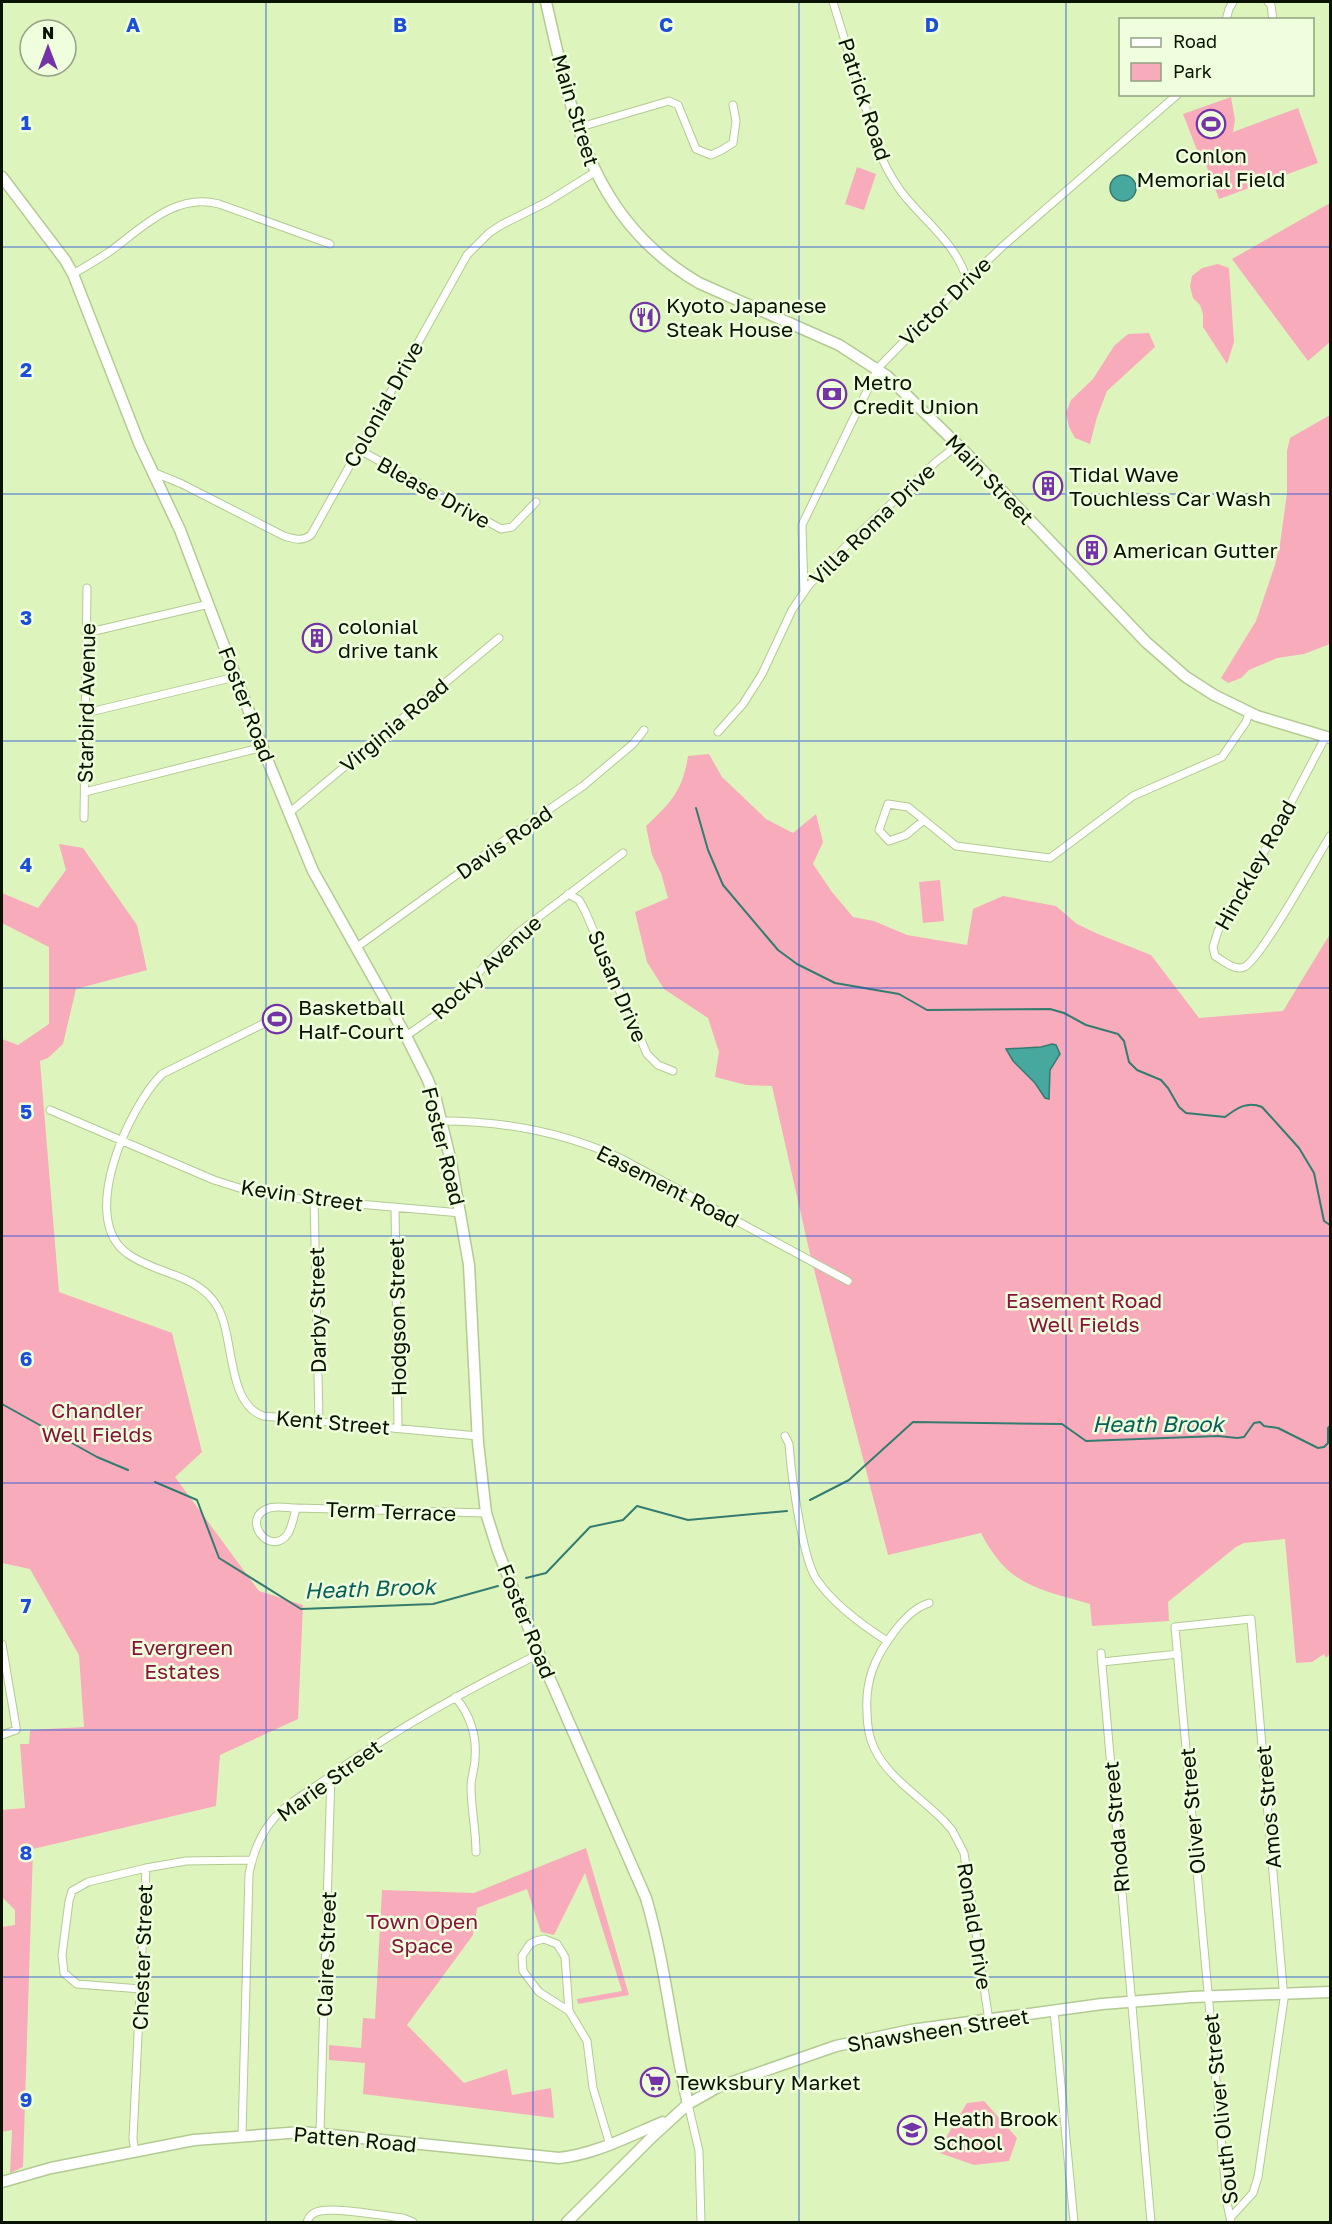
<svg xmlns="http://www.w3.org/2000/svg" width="1332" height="2224" viewBox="0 0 1332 2224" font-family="'Golos Text',sans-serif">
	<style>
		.green { fill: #f8acbb }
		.water { fill: #46a89f; stroke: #347b70; stroke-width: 1.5 }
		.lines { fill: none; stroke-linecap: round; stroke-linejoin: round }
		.stream { stroke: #347b70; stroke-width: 2 }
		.street-casing { stroke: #b3ca93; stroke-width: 9 }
		.secondary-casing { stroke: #b3ca93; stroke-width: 13 }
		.street { stroke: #fff; stroke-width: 7 }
		.secondary { stroke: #fff; stroke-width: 10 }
		.grid { fill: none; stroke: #1d4ed8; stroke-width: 1.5; stroke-opacity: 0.55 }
		.labels { text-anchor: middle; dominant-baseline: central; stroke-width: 5; stroke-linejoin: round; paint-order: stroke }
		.street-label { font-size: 21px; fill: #0a1201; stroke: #effedc }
		.poi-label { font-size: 21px; fill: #0a1201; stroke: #effedc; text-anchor: start }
		.park-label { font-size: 21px; fill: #85143c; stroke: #effedc }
		.water-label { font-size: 22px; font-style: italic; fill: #075e58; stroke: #effedc }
		.grid-label { font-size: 20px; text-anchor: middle; font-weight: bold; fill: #1d4ed8; stroke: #effedc; stroke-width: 5; stroke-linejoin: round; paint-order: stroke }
	</style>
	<rect width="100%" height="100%" fill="#ddf5bc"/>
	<path class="green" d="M1231,97L1235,120L1233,132L1298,108L1318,163L1219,199L1203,157L1200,158L1183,114Z
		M857,167L876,174L864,210L845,204Z
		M1330,203V342L1308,361L1232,259Z
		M1218,264L1229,268L1234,342L1227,364L1203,327V314L1200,305L1193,298L1190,286L1192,276L1202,268Z
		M1149,333L1155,347L1107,391L1097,417L1090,444L1075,438L1069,427L1066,413L1071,400L1093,379L1114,346L1128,334Z
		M1330,415V644L1304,654L1277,658L1249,670L1241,678L1228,683L1221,678L1256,621L1275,565L1280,544L1287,493V451L1290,438Z
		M709,754L722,777L766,819L793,833L816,814L823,842L813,864L832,892L853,917L874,921L907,935L967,945L973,909L1003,896L1056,906L1077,924L1098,934L1151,955L1199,1018L1283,1011L1330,934V1654L1326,1658L1324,1654L1312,1662L1296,1663L1285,1539L1244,1543L1236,1547L1168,1602L1169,1621L1092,1626L1090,1604C1038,1589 1008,1586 981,1533L888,1555L810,1254L772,1086L746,1085L715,1077L719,1052L708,1018L664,989L647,962L635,912L668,898L661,873L652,855L646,826C671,803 683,790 688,756Z
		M59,844L83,848L137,925L147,970L76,989L63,1044L48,1058L40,1061L59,1292L172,1333L202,1452L175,1477L259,1591L303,1605L298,1719L220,1755L216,1806L33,1849L23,2167L10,2173L12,2130L2,2132V1927L15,1925V1910L2,1897V1810L25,1808L20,1744H29L30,1730L84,1727L79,1655L30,1569L2,1563V1039L18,1045L49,1024V947L2,923V893L38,908L66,870Z
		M940,880L944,921L923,923L919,882Z
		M586,1848L629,1995L578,2004L577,1999L622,1991L585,1873L554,1935L541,1932L527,1889L477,1908L473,1935L407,2025L464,2083L507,2069L512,2095L551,2088L554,2118L363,2094L365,2063L329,2060V2045L361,2048L363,2018L375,2019L382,1890L474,1893Z
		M984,2101L1017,2138L1009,2161L974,2165L937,2152L967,2103Z"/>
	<path class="water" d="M1110 188a13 13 0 1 1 26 0a13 13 0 1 1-26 0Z
		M1052,1044L1056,1045L1060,1054L1050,1070L1049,1099L1045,1098L1035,1083L1013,1061L1006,1049L1041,1047Z"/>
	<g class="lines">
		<path class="stream" d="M696,808L708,850L723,885L778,950L797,964L835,983L899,994L927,1010L1050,1009L1064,1013L1086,1025L1118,1034L1124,1041L1129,1062L1137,1070L1161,1080L1168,1088L1179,1107L1186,1113L1225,1117C1237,1108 1247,1101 1262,1107L1299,1148L1314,1173L1324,1221L1330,1225
			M2,1404L97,1457L128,1470
			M155,1482L197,1500L219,1558L301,1609L433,1604L498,1586
			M810,1500L849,1480L913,1422L1062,1424L1086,1441L1218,1436L1237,1438L1244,1437L1254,1423L1260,1422L1264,1426L1278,1428L1318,1448L1324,1447L1328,1443V1428L1330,1426
			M526,1578L546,1573L590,1527L623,1520L637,1506L688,1520L787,1511"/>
		<g class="street-casing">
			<path id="street" d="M833,2L878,148C883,163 891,177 900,190C922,220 956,242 967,280
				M1268,2L1271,5L1273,20
				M1226,20L1229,9L1233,2
				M577,128L669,101L678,105L696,149L711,155L722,150L733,143L736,121L733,105
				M73,274C85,267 97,260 109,252C141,229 175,192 219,204L330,244
				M358,449L501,529L512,527L536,502
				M153,472L182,484L284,536C295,539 301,542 311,535L467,255L489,233L501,225L547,202L595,172
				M804,592L802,525L878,368L922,323L1003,246L1178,94
				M86,633L209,604
				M86,713L235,677
				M718,732L743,704L762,674L792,610L809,585L848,544L937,461L958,445
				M1326,736L1277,829L1218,931L1213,947L1215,956C1224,961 1234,971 1244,967C1259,962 1317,857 1330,836
				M85,792L263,747
				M289,813L499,638
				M84,818L87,588
				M924,820L906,835L889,841L879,830L888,804L908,807L956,846L1050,858L1133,796L1222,757L1246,722L1249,713
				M568,894L579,900L585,911L647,1054L658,1065L673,1071
				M357,947L509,837L583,786L633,744L644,730
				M263,1024L162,1074C129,1107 77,1219 128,1254C157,1275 197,1273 217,1306C235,1336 226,1403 263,1416L478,1436
				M406,1036L436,1015L463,992L486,964L519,932L623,853
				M50,1110L214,1180L255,1193L290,1198L461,1213
				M442,1121C504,1121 566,1133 622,1159L848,1281
				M314,1200L319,1420
				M395,1207L398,1427
				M785,1436L789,1444C791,1472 802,1559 817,1580C834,1605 862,1625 887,1641
				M296,1508C294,1516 292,1528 287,1535C269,1557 241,1519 267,1509C275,1505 287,1508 296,1508L486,1513
				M929,1603C914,1608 904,1619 894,1632C875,1657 865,1680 867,1712C867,1724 869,1737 874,1748C888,1778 922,1798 944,1821L952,1830L964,1853L989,2021
				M2,1644L16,1727V1730L2,1735
				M1101,1653L1151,2222
				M1102,1662L1178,1654
				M455,1697C470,1714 477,1736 475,1758C475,1768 471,1777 471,1786C471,1809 476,1830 476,1852
				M141,1989L77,1984L64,1973L62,1955L69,1901L72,1891L88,1882L146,1868
				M569,2011L539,1992L523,1971L522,1956L530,1944L536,1941L544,1939L557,1944L565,1957L569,2011L587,2041L593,2088L610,2145
				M1054,2011L1074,2222
				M688,2104L699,2151L701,2222
				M320,2132L331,1775
				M242,2135L249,1874C253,1852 260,1834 275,1817C289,1802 310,1791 326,1779C393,1730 466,1690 539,1654
				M135,2152L133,2139L146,1868L186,1861L251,1860
				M307,2222C309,2216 314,2212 320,2211C338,2207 382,2216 403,2218L413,2222
				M1231,2222L1227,2203L1175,1627L1251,1619L1284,1999L1258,2177L1253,2193L1231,2217"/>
		</g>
		<g class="secondary-casing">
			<path id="secondary" d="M546,2C572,115 589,219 699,283L839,345L887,376L964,451L1146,642L1186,677L1214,695L1257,716L1330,738
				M2,177L65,260L73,274L139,443L180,530L267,759L313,871L406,1036L427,1078L436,1100L451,1162L469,1265L478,1443L486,1513L498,1551L539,1654L646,1898C666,1966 672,2036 688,2104
				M2,2182L51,2168L194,2140L302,2132L559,2158C596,2154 629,2136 663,2122
				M567,2222L652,2137L688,2104L718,2087L836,2046L911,2030L1102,2004L1192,1997L1330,1992"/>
		</g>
		<use href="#street" class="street"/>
		<use href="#secondary" class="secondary"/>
	</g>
	<path class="grid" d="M266,2V2222M533,2V2222M799,2V2222M1066,2V2222M2,247H1330M2,494H1330M2,741H1330M2,988H1330M2,1236H1330M2,1483H1330M2,1730H1330M2,1977H1330"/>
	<defs>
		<g id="stadium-ring" transform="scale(1.5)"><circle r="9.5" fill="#effedc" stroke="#7533a8" stroke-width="1.5"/><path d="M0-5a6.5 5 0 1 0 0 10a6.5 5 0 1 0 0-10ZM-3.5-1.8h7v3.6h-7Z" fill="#7533a8"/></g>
		<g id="restaurant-ring" transform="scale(1.5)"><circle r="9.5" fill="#effedc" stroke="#7533a8" stroke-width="1.5"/><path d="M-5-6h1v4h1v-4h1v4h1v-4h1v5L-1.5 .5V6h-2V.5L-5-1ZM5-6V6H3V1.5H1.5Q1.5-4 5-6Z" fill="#7533a8"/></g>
		<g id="bank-ring" transform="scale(1.5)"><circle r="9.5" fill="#effedc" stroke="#7533a8" stroke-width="1.5"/><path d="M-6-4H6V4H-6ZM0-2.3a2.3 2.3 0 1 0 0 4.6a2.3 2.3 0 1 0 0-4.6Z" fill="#7533a8"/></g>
		<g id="building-ring" transform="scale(1.5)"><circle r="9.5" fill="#effedc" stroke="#7533a8" stroke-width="1.5"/><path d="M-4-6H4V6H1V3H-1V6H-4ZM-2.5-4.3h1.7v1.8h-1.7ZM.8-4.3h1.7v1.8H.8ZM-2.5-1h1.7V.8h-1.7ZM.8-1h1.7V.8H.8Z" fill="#7533a8"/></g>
		<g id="supermarket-ring" transform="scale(1.5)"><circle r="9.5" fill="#effedc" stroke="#7533a8" stroke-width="1.5"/><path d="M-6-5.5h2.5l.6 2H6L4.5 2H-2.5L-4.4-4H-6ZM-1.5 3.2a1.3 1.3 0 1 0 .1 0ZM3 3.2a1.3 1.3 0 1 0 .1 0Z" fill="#7533a8"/></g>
		<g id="school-ring" transform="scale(1.5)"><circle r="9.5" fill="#effedc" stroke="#7533a8" stroke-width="1.5"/><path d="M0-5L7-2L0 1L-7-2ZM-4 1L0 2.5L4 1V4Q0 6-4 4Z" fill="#7533a8"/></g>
	</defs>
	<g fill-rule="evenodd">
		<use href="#stadium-ring" x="1211" y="124"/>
		<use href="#restaurant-ring" x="645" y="317"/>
		<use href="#bank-ring" x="832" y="394"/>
		<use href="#building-ring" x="1048" y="486"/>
		<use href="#building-ring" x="1092" y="550"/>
		<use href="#building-ring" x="317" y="638"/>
		<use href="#stadium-ring" x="277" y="1019"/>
		<use href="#supermarket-ring" x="655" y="2082"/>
		<use href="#school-ring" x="912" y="2130"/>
	</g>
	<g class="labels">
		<g class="street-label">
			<text transform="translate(865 99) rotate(72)">Patrick Road</text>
			<text transform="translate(576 110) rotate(73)">Main Street</text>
			<text transform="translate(945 301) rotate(-44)">Victor Drive</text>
			<text transform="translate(383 404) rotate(-61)">Colonial Drive</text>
			<text transform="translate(990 479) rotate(46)">Main Street</text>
			<text transform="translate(434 492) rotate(29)">Blease Drive</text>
			<text transform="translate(872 524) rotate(-44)">Villa Roma Drive</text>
			<text transform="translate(86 703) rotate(-89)">Starbird Avenue</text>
			<text transform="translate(247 704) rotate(69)">Foster Road</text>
			<text transform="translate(394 725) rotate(-40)">Virginia Road</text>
			<text transform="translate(504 842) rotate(-35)">Davis Road</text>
			<text transform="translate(1255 865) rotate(-61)">Hinckley Road</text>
			<text transform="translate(486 967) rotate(-43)">Rocky Avenue</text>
			<text transform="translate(618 986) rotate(67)">Susan Drive</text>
			<text transform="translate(444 1146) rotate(76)">Foster Road</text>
			<text transform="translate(668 1186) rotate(27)">Easement Road</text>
			<text transform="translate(302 1195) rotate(8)">Kevin Street</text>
			<text transform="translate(317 1310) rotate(-91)">Darby Street</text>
			<text transform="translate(397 1317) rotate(-91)">Hodgson Street</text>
			<text transform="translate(333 1422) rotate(5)">Kent Street</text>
			<text transform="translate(391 1511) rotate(2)">Term Terrace</text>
			<text transform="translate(527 1621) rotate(68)">Foster Road</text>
			<text transform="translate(329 1780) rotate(-36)">Marie Street</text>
			<text transform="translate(1268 1807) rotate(-95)">Amos Street</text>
			<text transform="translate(1192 1811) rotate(-95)">Oliver Street</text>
			<text transform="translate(1116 1827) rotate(-95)">Rhoda Street</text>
			<text transform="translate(975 1926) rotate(81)">Ronald Drive</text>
			<text transform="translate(326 1954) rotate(-88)">Claire Street</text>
			<text transform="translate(142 1957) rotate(-88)">Chester Street</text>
			<text transform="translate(938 2030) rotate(-9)">Shawsheen Street</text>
			<text transform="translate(1220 2109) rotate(-96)">South Oliver Street</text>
			<text transform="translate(355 2139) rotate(5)">Patten Road</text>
		</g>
		<g class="poi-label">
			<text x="1211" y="155" text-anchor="middle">Conlon<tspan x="1211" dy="24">Memorial Field</tspan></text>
			<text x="666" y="305">Kyoto Japanese<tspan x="666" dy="24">Steak House</tspan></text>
			<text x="853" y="382">Metro<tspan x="853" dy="24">Credit Union</tspan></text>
			<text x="1069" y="474">Tidal Wave<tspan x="1069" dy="24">Touchless Car Wash</tspan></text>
			<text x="1113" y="550">American Gutter</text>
			<text x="338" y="626">colonial<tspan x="338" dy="24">drive tank</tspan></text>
			<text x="298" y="1007">Basketball<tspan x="298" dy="24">Half-Court</tspan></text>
			<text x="676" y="2082">Tewksbury Market</text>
			<text x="933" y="2118">Heath Brook<tspan x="933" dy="24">School</tspan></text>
		</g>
		<g class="park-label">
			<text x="1084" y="1300">Easement Road<tspan x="1084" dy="24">Well Fields</tspan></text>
			<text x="97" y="1410">Chandler<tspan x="97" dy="24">Well Fields</tspan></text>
			<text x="182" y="1647">Evergreen<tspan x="182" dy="24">Estates</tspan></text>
			<text x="422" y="1921">Town Open<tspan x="422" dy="24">Space</tspan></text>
		</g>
		<g class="water-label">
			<text x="1158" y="1423">Heath Brook</text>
			<text transform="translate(370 1588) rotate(-2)">Heath Brook</text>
		</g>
	</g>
	<g class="grid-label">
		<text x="133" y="32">A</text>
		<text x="400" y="32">B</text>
		<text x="666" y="32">C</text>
		<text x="932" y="32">D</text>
		<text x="26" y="130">1</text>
		<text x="26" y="377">2</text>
		<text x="26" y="625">3</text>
		<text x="26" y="872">4</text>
		<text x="26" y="1119">5</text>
		<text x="26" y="1366">6</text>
		<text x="26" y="1613">7</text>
		<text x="26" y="1860">8</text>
		<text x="26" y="2107">9</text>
	</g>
	<rect width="1332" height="2224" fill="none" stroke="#0a1201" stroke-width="6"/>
	<rect x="1119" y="18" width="195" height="78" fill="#effedc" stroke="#93a084" stroke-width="1.5"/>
	<rect x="1131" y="38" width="30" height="9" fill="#ffffff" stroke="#93a084" stroke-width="1.5"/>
	<text x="1173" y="48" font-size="18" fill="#0a1201">Road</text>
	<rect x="1131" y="63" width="30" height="18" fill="#f8acbb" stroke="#93a084" stroke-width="1.5"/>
	<text x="1173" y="78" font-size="18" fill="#0a1201">Park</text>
	<g transform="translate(48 48)"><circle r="28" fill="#effedc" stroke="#93a084" stroke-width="1.5"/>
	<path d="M0-4.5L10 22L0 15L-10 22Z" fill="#7533a8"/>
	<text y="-9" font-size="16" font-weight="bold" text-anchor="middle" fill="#0a1201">N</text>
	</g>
</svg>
